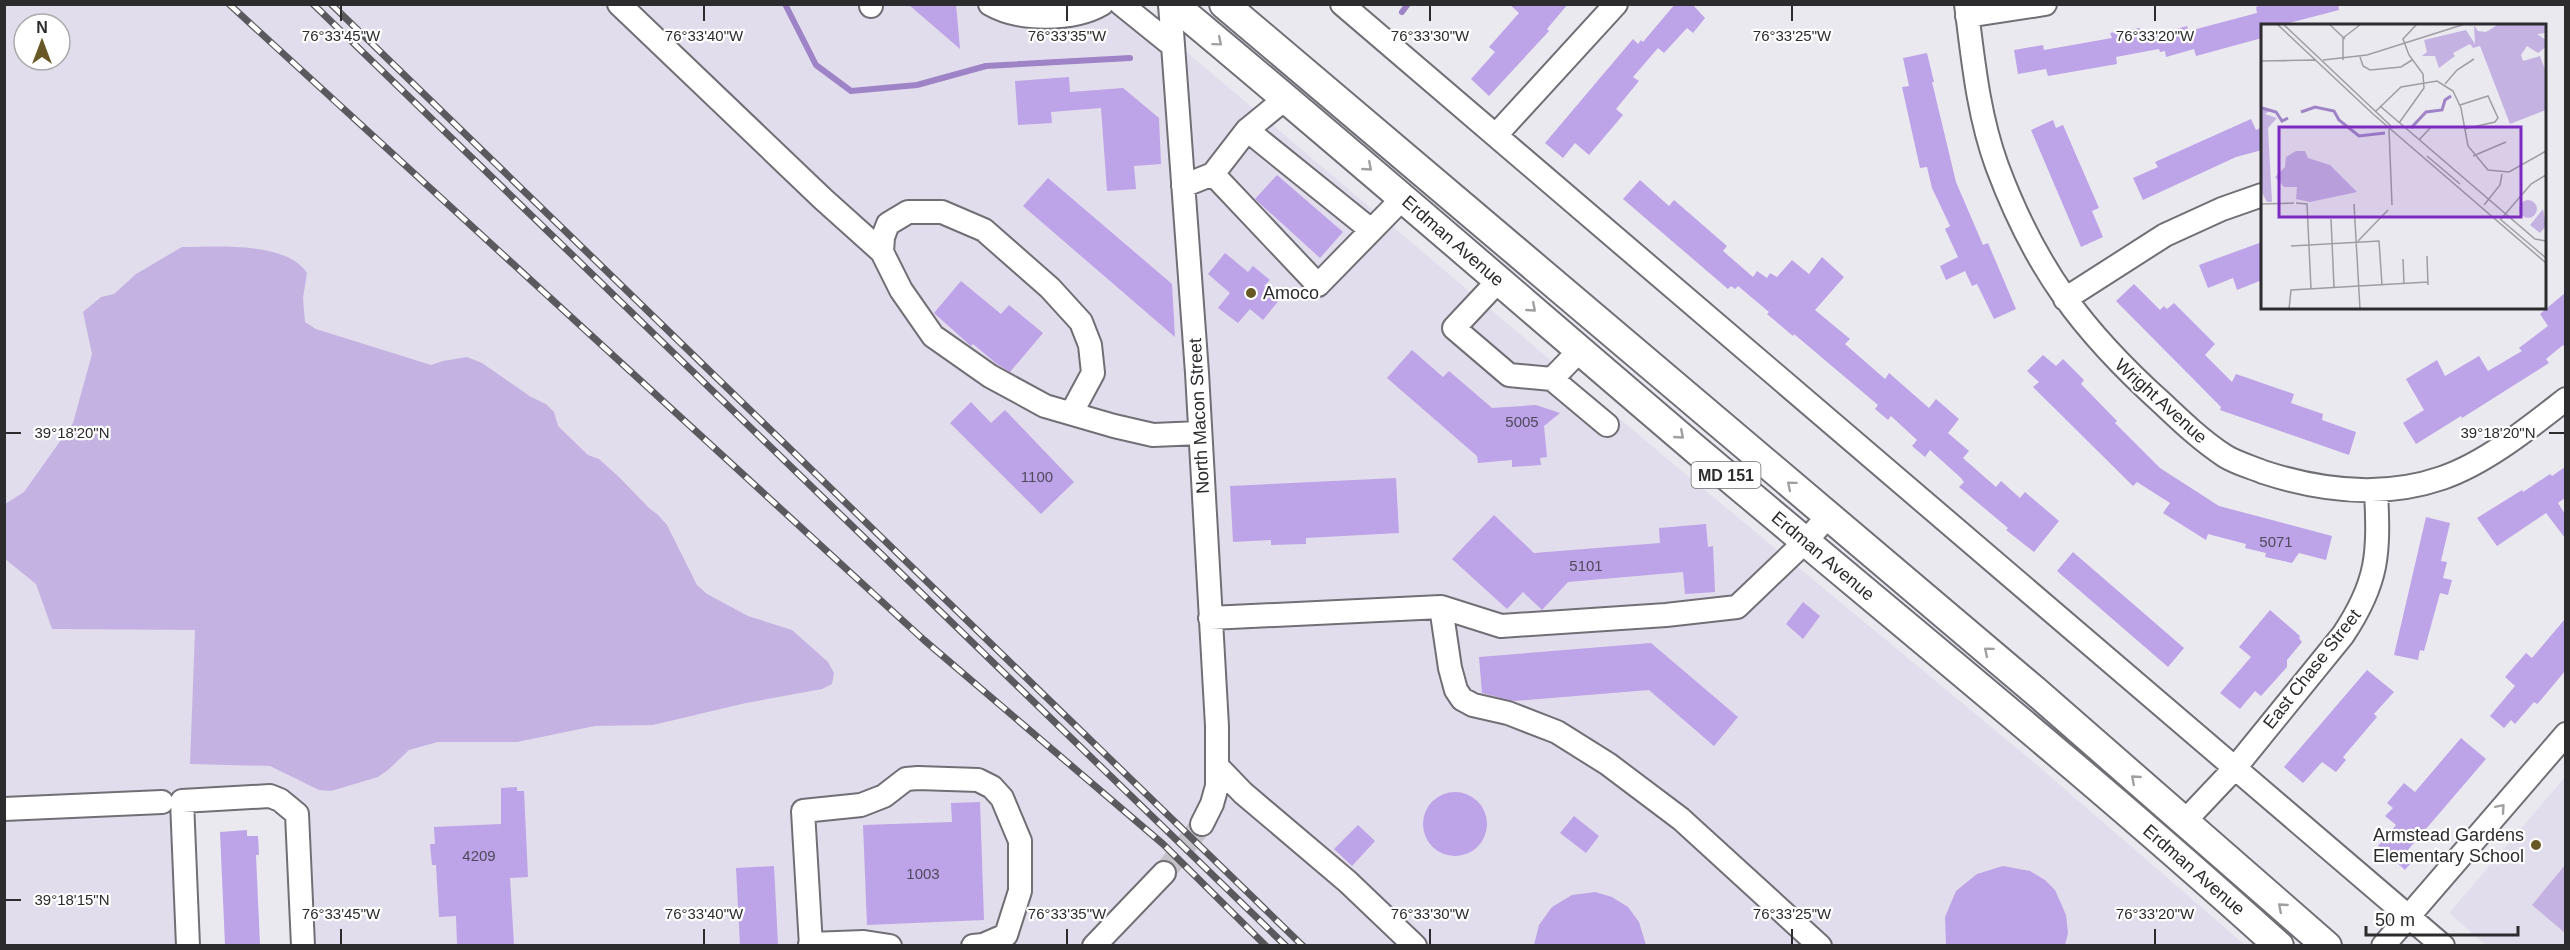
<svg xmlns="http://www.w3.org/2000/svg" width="2570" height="950" viewBox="0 0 2570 950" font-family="Arial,sans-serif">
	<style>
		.built { fill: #e2ddec; fill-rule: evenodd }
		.green { fill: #c4b3e2 }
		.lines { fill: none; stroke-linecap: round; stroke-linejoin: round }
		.stream { stroke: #9e84c6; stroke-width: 6 }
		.building { fill: #bda3e7 }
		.minor-tunnel { stroke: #c5c3c9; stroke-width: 22; stroke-dasharray: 22 11; stroke-linecap: butt }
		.minor-casing { stroke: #716f75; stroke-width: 26 }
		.major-casing { stroke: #716f75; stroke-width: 32 }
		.minor { stroke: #fff; stroke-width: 22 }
		.major { stroke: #fff; stroke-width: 28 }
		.rail-casing { stroke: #5a595d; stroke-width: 7 }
		.rail { stroke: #fff; stroke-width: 4.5; stroke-dasharray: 14; stroke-linecap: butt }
		.oneway { stroke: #a0a0a1 }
		.ticks { fill: none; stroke: #2c2b2e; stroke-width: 2 }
		.poi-dot { fill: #685826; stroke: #fff; stroke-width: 2 }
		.labels { text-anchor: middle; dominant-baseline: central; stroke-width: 4.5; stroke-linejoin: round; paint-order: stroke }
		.number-label { font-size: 15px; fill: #50495c }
		.shield { fill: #fff; stroke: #6b6b6d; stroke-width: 1.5 }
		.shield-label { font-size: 16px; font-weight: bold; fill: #2c2b2e }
		.street-label { font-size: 18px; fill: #2c2b2e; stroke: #fff }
		.poi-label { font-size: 18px; fill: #2c2b2e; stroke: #fff; text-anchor: start }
		.inset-river { fill: none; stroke: #9e84c6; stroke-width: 3 }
		.inset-road { fill: none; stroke: #9f9da2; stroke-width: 1.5 }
		.view { fill: #7b2cbf; fill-opacity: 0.15; stroke: #7b2cbf; stroke-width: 3 }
		.inset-edge { fill: none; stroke: #2c2b2e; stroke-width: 3 }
		.ticks-label { font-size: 15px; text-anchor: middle; fill: #2c2b2e; stroke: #fff; stroke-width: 4.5; stroke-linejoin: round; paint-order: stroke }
	</style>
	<rect width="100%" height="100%" fill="#ebe9f0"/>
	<path class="built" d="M5,4L1131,5L1665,457L2037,765L2245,945H307L301,829L276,798L179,801L186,945L5,946ZM24,24H60V60H24Z
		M2565,777V945H2486L2449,913Z"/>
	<path class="green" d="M182,247C217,247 286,241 307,273L303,298L305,322L316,329L431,365L443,361L467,357L482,363L531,397L546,404L554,412L558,426L588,455L599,459L620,478L649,508L658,515L667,525L697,585L707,594L748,616L792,630L828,662L834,673L832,684L822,689L746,703L653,725L595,726L517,742H438L409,750L388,770L378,777L331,791L319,790L270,766L190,764L195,630L52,629L36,584L4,558L5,504L24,492L73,423L92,354L83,312L101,297L114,294L136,274Z
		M2565,865V933L2532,905Z"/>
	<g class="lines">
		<path class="stream" d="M785,4L816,65L851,91L917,85L986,66L1130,58
			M1402,12L1408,4"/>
	</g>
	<path class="building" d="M908,4H956L960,49Z
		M1509,4H1568L1547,29L1549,31L1489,96L1471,79L1495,52L1489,47L1519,13Z
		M1675,4H1692L1705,18L1693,33L1687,28L1664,53L1658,48L1633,77L1639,81L1616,109L1623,115L1589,155L1575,143L1563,158L1545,143L1633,39L1638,44L1641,40L1643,42Z
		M2266,4H2338L2339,10L2289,23V26H2262V38L2196,56L2194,49L2166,57L2165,51L2160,52L2159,49L2116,57L2117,64L2048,76L2046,69L2018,74L2014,50L2043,45L2044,50L2112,38L2110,33L2140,28L2141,35L2146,34V37L2187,26L2189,31L2257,13L2256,7Z
		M1927,53L1934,82H1932L1956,182L1983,245L1988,243L2016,309L1994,319L1977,284L1972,286L1965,271L1946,280L1940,266L1958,257L1945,229L1950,226L1932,188L1927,167L1920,168L1902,87L1909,86L1903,58Z
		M1069,77L1070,92L1123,88L1159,118L1161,164L1134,166L1136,189L1107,191L1101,108L1051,112L1052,123L1018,125L1015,81Z
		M2251,119L2256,130L2262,127V150L2236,157L2143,200L2133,178L2158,167L2155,162Z
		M2053,120L2056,128L2063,125L2099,208L2092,211L2103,237L2081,247L2031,130Z
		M1277,175L1343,232L1320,258L1255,199Z
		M1048,178L1172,284L1175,337L1023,206Z
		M1640,180L1669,206L1674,200L1727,246L1723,251L1753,277L1757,271L1767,278L1770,273L1777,277L1792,260L1809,274L1822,257L1844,277L1815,310L1850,339L1845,344L1885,379L1889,373L1929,408L1936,399L1959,419L1948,433L1969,451L1963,458L1996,487L2001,481L2020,498L2025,492L2059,521L2034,552L2006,530L2008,528L1959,487L1964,482L1961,478L1930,450L1925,457L1912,446L1917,440L1891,416L1888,420L1875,409L1878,405L1794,334L1793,336L1767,314L1769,312L1738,286L1735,289L1731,286L1728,289L1623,199Z
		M2262,242V280L2237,290L2233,278L2208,288L2199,265Z
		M1225,253L1248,272L1253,266L1270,280L1264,286L1280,299L1263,320L1250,309L1238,323L1218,308L1230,293L1208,274Z
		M961,281L1001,314L1009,305L1043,333L1010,372L997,364L973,344L971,346L934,313Z
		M2134,284L2160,310L2164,306L2167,309L2174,303L2215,344L2205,355L2232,382L2236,374L2294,394L2291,403L2323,414L2322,420L2356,432L2349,455L2220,410L2221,407L2116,301Z
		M2565,293V348L2563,345L2546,359L2549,363L2462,418L2461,416L2416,444L2403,423L2424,410L2406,379L2437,360L2445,376L2479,356L2488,371L2522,351L2519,348L2548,326L2540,314Z
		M1412,350L1443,377L1449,371L1492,408L1536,405L1560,413L1544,426L1547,457L1540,458L1541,465L1512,467V460L1478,463L1477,456L1387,378Z
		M2043,355L2056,366L2063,359L2084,380L2081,384L2117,421L2115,423L2160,468L2219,506L2332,536L2326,560L2299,553L2292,563L2265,557L2266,553L2245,548L2246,544L2208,534L2206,540L2163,513L2170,503L2137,482L2133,486L2033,387L2039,382L2027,371Z
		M971,402L991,423L1005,410L1074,482L1041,514L950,423Z
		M2565,467V498L2558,503L2565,514V538L2546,513L2497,546L2477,518L2522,490L2523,492L2550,474L2552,476Z
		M1396,478L1399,533L1306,538V544L1271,545V540L1233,542L1230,486Z
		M1494,515L1534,553L1660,543L1659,528L1706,524L1708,547L1713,546L1715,592L1685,594L1683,572L1568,582L1542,610L1523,592L1507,609L1452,559Z
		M2426,517L2450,523L2441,561L2447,562L2443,578L2452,580L2448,595L2440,593L2424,651L2420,650L2418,660L2394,655Z
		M2073,552L2184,648L2168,667L2057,571Z
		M1803,602L1820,616L1803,639L1786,624Z
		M2270,610L2300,636L2299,638L2302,642L2287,660V667L2261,696L2255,691L2240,709L2220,693L2251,657L2239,647Z
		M2565,619V671L2540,701L2537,704L2534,702L2515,724L2511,720L2504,728L2490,716L2515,686L2505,677L2526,653L2532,658Z
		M1651,643L1738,717L1714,746L1649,690L1514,701L1482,693L1479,657Z
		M2367,670L2394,692L2374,714L2377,717L2343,757L2346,760L2336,772L2322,762L2303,783L2284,767Z
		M2461,738L2486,759L2407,851L2415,858L2405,870L2378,846L2396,825L2385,816L2393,808L2387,803L2404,783L2415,792Z
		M517,787V791H524L528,877L510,878L514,945H457L456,916L439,917L436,865H432L430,844H435L434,827L501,824V788Z
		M1423 824a32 32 0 1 1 64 0a32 32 0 1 1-64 0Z
		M980,802L984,920L867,925L863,825L952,822L951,803Z
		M1574,816L1599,836L1586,853L1560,833Z
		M1358,825L1375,841L1352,866L1334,849Z
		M247,830V836H258L259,855H256L260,945H225L220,832Z
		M774,866L778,945H740L736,868Z
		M2003,866L2030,871L2045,880L2055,890L2066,915L2068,933L2065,945H1946L1945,917L1956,891L1977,874Z
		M1595,892L1612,897L1628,907L1639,922L1646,945H1534L1539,925L1552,907L1572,895Z"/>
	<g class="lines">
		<path class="minor-tunnel" d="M1164,873L1202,824"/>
		<g class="minor-casing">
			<path id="minor" d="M619,4L823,199L882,252
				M871,4V6
				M990,4C1019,21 1073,21 1102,4
				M1121,4L1173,46
				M1170,4L1197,373L1217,726V786L1212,804L1202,824
				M1342,4L2443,946
				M1966,4C1973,59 1978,114 1997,166C2035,268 2082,331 2162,403C2182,422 2202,441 2225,456C2236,463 2251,467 2263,472C2321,491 2384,498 2442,478C2486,463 2530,427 2566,399
				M1967,16L2045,4
				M1286,98L1247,130L1371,230
				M1496,135L1616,4
				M1213,174L1247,130
				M1183,186L1213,174L1318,285L1403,198
				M1499,280L1454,328L1509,375L1552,379L1580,350
				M2065,299L2165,235L2222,209L2262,195
				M1552,379L1607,425
				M1072,412L1093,373L1090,345L1081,322L1050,288L984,230L942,212H908L888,224L883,237L882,252L901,290L933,336L990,376L1045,406L1114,426L1153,435L1200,433
				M1441,607L1450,668L1456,690L1462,699L1473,705L1508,713L1557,732L1608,764L1681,819L1820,946
				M1210,618L1441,607L1501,626L1666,615L1737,607L1806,541L1828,516
				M1217,766L1243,793L1348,882L1415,946
				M4,809L162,802
				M2184,822L2235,768L2343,635C2379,581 2379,553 2376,490
				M810,944L864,942L890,946
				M188,946L182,801L270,796L280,800L297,814L303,946
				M811,946L803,811L861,805L884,796L906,779L918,778L978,780L992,787L1002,798L1020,841V891L1006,935L983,945L973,946
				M1094,946L1164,873
				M2383,946L2566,734"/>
		</g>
		<g class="major-casing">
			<path id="major" d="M1173,4C1351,152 1525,304 1701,454C1894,617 2091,776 2279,946
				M1224,4L2034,690L2327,946"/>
		</g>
		<use href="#minor" class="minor"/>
		<use href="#major" class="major"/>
		<g class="rail-casing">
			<path id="rail" d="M229,4L924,640L1163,844L1266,946
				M313,4L1286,946
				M331,4L1303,946"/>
		</g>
		<use href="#rail" class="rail"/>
	</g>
	<defs><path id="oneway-chevron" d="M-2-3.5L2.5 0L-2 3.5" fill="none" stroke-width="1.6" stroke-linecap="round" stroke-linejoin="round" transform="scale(1.5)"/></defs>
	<g class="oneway">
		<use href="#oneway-chevron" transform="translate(1218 42) rotate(40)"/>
		<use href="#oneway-chevron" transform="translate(1368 167) rotate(41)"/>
		<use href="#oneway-chevron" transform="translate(1532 308) rotate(41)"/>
		<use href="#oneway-chevron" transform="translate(1680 435) rotate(41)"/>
		<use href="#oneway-chevron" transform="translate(1791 485) rotate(-140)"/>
		<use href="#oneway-chevron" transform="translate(1988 651) rotate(-140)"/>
		<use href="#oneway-chevron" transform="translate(2135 779) rotate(-139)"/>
		<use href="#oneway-chevron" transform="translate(2501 808) rotate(-49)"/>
		<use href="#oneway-chevron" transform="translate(2282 907) rotate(-139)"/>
	</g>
	<path class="ticks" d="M341,6V21M704,6V21M1067,6V21M1430,6V21M1792,6V21M2155,6V21M6,433H21M2549,433H2564M6,900H21M341,929V944M704,929V944M1067,929V944M1430,929V944M1792,929V944M2155,929V944"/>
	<g class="poi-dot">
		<circle cx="1251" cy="293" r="6"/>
		<circle cx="2536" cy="845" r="6"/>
	</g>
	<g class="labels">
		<g class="number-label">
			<text x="1522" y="421">5005</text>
			<text x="1037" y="476">1100</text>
			<text x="2276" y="541">5071</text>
			<text x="1586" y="565">5101</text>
			<text x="479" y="855">4209</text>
			<text x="923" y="873">1003</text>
		</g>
		<rect class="shield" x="1691.5" y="462" width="69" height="26" rx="4.5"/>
		<g class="shield-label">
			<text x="1726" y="475">MD 151</text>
		</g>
		<g class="street-label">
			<text transform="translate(1453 241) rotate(41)">Erdman Avenue</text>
			<text transform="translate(2161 401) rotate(42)">Wright Avenue</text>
			<text transform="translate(1199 416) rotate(-93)">North Macon Street</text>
			<text transform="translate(1823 556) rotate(40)">Erdman Avenue</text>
			<text transform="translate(2312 669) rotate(-52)">East Chase Street</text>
			<text transform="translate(2194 870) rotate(41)">Erdman Avenue</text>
		</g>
		<g class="poi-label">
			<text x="1263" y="293">Amoco</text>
			<text x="2524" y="835" text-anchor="end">Armstead Gardens<tspan x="2524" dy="21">Elementary School</tspan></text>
		</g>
	</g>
	<g transform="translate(2261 24)">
		<rect width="285" height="285" fill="#ebe9f0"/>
		<path d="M238,0H285V9L276,10L285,16V23L277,29L266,22L260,31L262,37L279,32L285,48V86L249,100L219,22L212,24L209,20L192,29L194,32L178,44L174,32H161L166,28L163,16L205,6L214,20L213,1L217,7L225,8ZM0,85L10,86L4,90L16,94L7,104L11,178H6L0,167ZM35,127H44L47,134L69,141L96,168L49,178L35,175L36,163H23L14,153L24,143L25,133ZM258 185a9 9 0 1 1 18 0a9 9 0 1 1-18 0ZM282,185L285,202L279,209L269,201Z" fill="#c4b3e2"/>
		<path class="inset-river" d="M1,84L15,88L21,97L27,94M40,88L54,83L73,87L78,96L98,112L124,109M150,104L165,88L181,86L184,76L190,72"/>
		<path class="inset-road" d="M16,0L112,90L285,239M22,0L130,102M68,0L84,15M99,33L102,42L109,46L140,43L151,36M62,36L106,31L204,0M82,36V14L100,0M0,37L55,36M184,60L196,46L213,35M199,81L227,72L237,94L234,98L203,105M119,82L274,215L285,217M114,88L140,63L176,57L192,67L200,84L207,122L227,146L248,148L285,127M138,99L163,64L162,50L148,31L142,15L156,0M128,105L131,181M158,116L171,102M166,132L199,160M212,132L245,118M35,179L46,180L50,265M0,180L33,179M93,180L99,285M223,181L239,161L241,150M70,195L73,263M239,195L285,234M240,195L270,160L285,151M97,217L127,186M30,222L118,217L121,261M166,232L167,261M142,235L143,260M28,285L30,266L167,258"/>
		<path class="view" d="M18,103H260V193H18Z"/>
		<rect width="285" height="285" class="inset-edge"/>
	</g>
	<g class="ticks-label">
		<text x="341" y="41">76°33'45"W</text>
		<text x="704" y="41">76°33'40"W</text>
		<text x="1067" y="41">76°33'35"W</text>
		<text x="1430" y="41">76°33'30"W</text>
		<text x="1792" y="41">76°33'25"W</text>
		<text x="2155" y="41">76°33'20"W</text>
		<text x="72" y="438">39°18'20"N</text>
		<text x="2498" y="438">39°18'20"N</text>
		<text x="72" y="905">39°18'15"N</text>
		<text x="341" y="919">76°33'45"W</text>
		<text x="704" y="919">76°33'40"W</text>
		<text x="1067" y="919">76°33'35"W</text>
		<text x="1430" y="919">76°33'30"W</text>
		<text x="1792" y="919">76°33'25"W</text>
		<text x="2155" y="919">76°33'20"W</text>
	</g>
	<rect width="2570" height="950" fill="none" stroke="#2c2b2e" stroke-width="12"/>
	<g transform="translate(42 42)"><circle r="28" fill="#ffffff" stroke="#abaaab" stroke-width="1.5"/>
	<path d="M0-4.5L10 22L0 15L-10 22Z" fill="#685826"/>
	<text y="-9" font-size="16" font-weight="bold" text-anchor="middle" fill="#2c2b2e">N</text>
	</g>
	<path d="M2366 926v9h152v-9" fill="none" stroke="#2c2b2e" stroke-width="3"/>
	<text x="2375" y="926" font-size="18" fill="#2c2b2e" stroke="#ffffff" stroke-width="4.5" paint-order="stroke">50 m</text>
</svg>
